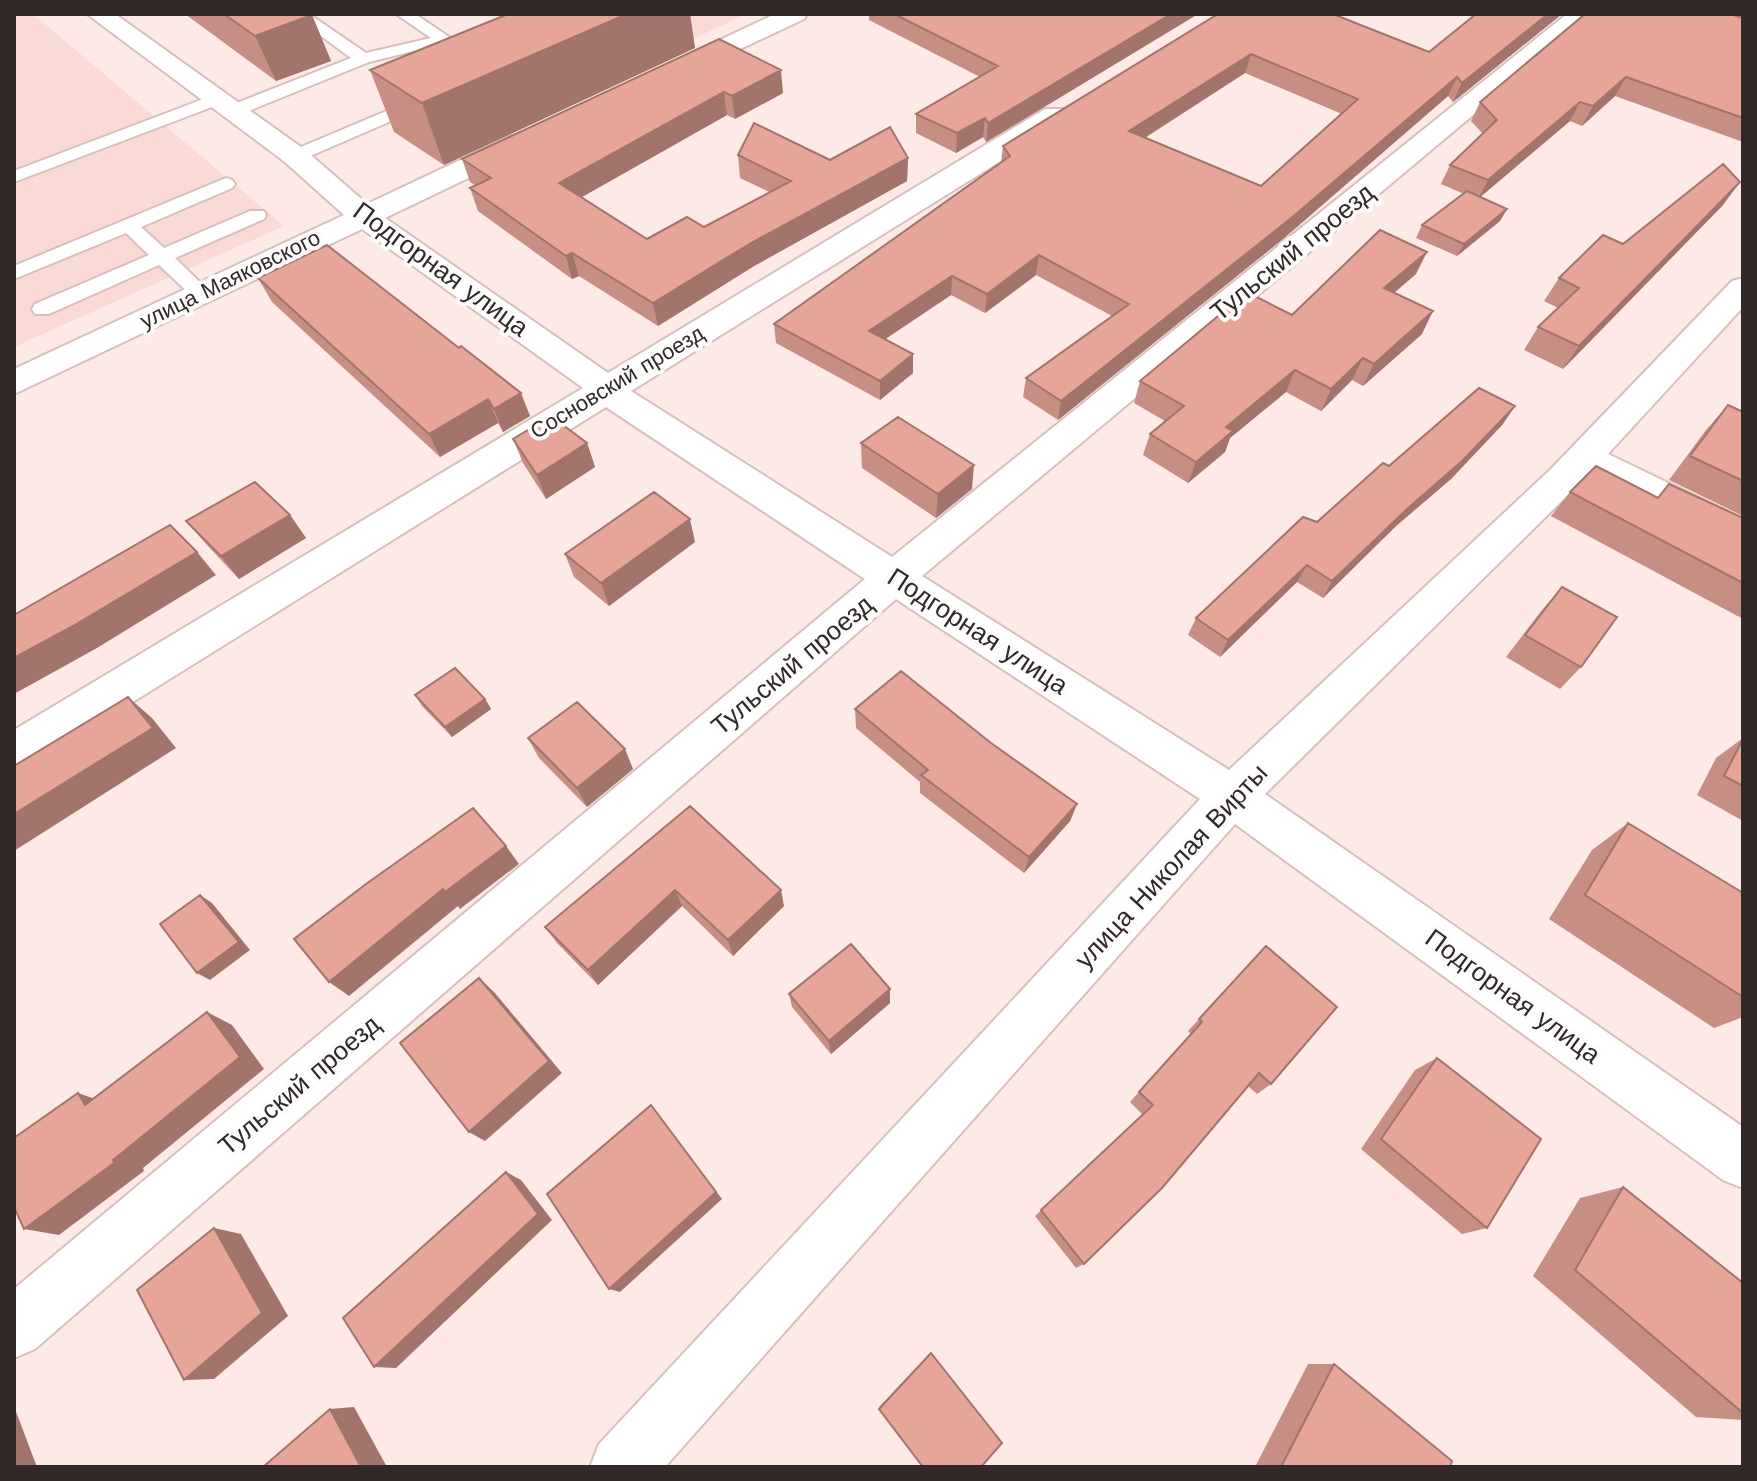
<svg xmlns="http://www.w3.org/2000/svg" width="1757" height="1481" viewBox="0 0 1757 1481" font-family="'Work Sans',sans-serif">
	<style>
		.built { fill: #fadad5 }
		.lines { fill: none; stroke-linecap: round; stroke-linejoin: round }
		.lane-casing { stroke: #d7c0bc; stroke-width: 4 }
		.street-casing { stroke: #d7c0bc; stroke-width: 4 }
		.lane { fill: #fff; fill-rule: evenodd }
		.street { fill: #fff; fill-rule: evenodd }
		.wall { fill: #c78e84; fill-rule: evenodd }
		.shaded-wall { fill: #a2746c }
		.building { fill: #e7a59a; stroke: #a2746c; stroke-width: 2; fill-rule: evenodd }
		.labels { text-anchor: middle; dominant-baseline: central; stroke-width: 8; stroke-linejoin: round; paint-order: stroke }
		.far-street-label { font-size: 22px; fill: #312927; stroke: #fcfcfc }
		.street-label { font-size: 26px; fill: #312927; stroke: #fcfcfc }
	</style>
	<rect width="100%" height="100%" fill="#fdeae7"/>
	<path class="built" d="M14,14H33L284,226L14,347Z
		M646,14H746L693,39Z"/>
	<g class="lines">
		<g class="lane-casing">
			<path id="lane" d="M291,14H309L366,53L431,38L396,14H415L452,39L450,42L369,62L236,116H224L221,112L224,108L351,58Z
				M214,95L222,100L220,104L14,182V171Z
				M422,96L428,97L430,101L428,105L301,160L295,161L286,156L289,152Z
				M226,178L232,180L235,184L232,188L141,227L164,248L250,211H264L266,215L264,219L175,258L208,290L211,294L208,298H194L159,265L49,314H35L32,309L35,304L149,255L126,233L14,279V266Z"/>
		</g>
		<g class="street-casing">
			<path id="street" d="M87,14H115L305,150L367,204L511,136L521,134L531,136L535,142L531,148L385,218L608,373L1045,109H1065L1068,115L1065,121L631,391L892,557L1567,14H1594L922,576L1229,770L1550,470L1732,281L1743,278V307L1608,454L1743,519V550L1588,475L1265,794L1743,1127V1188L1723,1180L1235,824L665,1467H590L599,1444L1200,799L896,599L35,1349L14,1358V1289L865,579L606,407L30,766L14,772V730L583,388L362,229L14,394V369L344,215L285,162Z
				M775,14H807L804,19L687,74H669L665,69L669,64Z"/>
		</g>
		<use href="#lane" class="lane"/>
		<use href="#street" class="street"/>
	</g>
	<path class="wall" d="M185,14H310L312,15L331,61L276,81Z
		M508,14H690L695,48L444,165L394,132L370,70Z
		M869,14H1198L986,142L983,137L956,153L916,133V114L980,77L869,20Z
		M1218,14L1429,52L1476,14H1562L1453,102L1448,96L1283,239L1058,420L1023,397L1026,378L1112,316L1036,275L985,313L951,295L885,339L913,354V373L880,400L776,343L774,324L1001,162L1003,146ZM1245,73L1342,114L1261,186L1145,138Z
		M1743,18V142L1615,96L1582,126L1570,121L1480,197L1507,209L1500,221L1457,256L1416,238L1422,225L1464,194L1441,184L1450,165L1483,134L1471,121L1480,102Z
		M719,39L783,93L735,119L727,115L582,197L647,239L704,227L769,192L740,178L738,155L830,160L908,158L907,181L754,266L658,326L579,276L572,279L478,211L470,188L475,185L470,182L462,159Z
		M1723,205L1563,369L1524,350L1538,327L1558,308L1544,301L1559,278L1623,244Z
		M1416,274L1394,293L1422,334L1363,386L1352,380L1321,411L1286,392L1230,438L1225,452L1188,483L1143,455L1150,434L1165,421L1134,403L1140,381L1292,315Z
		M258,278L530,416L503,432L498,423L440,457L272,302Z
		M1728,405L1743,412V516L1669,480L1706,430Z
		M1503,424L1451,479L1396,526L1323,598L1297,582L1220,657L1188,635L1196,618L1389,466Z
		M513,439L587,443L595,467L546,499L523,463Z
		M861,443L972,489L936,518L862,468Z
		M1669,484L1743,518V619L1551,516L1570,492L1657,498Z
		M290,515L306,538L239,579L206,544L186,521Z
		M695,542L609,606L574,577L565,554Z
		M1562,587L1581,667L1560,689L1506,657L1542,610Z
		M415,695L485,699L491,709L452,737L422,706Z
		M855,709L991,743L1077,804L1070,821L1024,873L920,793V782L856,728Z
		M528,738L633,769L587,807L539,758Z
		M1743,738V821L1697,795L1716,758Z
		M690,806L784,906L733,956L682,906L598,985L557,943L545,927Z
		M1628,823L1743,893V1017L1714,1028L1549,919L1592,850Z
		M1266,946L1271,1084L1257,1094L1248,1086L1084,1264L1076,1268L1035,1216L1143,1115L1130,1102L1191,1034L1188,1031Z
		M789,994L890,1003L831,1054L792,1007Z
		M1437,1058L1487,1228L1462,1234L1361,1149L1415,1070Z
		M1623,1187L1743,1283V1420L1696,1417L1533,1276L1580,1198Z
		M931,1353L879,1409V1407L929,1354Z
		M1308,1364H1334L1450,1467H1255Z"/>
	<path class="shaded-wall" d="M627,14H690L695,48L444,165L422,103Z
		M1171,14H1198L986,142L988,123Z
		M1548,14H1562L1453,102L1462,83Z
		M312,15L331,61L276,81L255,36Z
		M1251,54L1245,73L1125,150L1129,131Z
		M781,70L783,93L735,119L732,96Z
		M1457,77L1448,96L1283,239L1058,420L1061,401Z
		M1626,77L1615,96L1582,126L1593,106Z
		M724,92L727,115L566,206L559,183Z
		M1580,102L1570,121L1478,199L1488,180Z
		M985,118L983,137L956,153L957,133Z
		M908,158L907,181L754,266L658,326L653,303L751,243Z
		M1740,182L1723,205L1563,369L1579,346Z
		M1507,209L1500,221L1457,256L1464,244Z
		M1427,252L1416,274L1374,310L1384,288Z
		M572,253L579,276L572,279L566,256Z
		M1039,255L1036,275L985,313L987,294Z
		M952,276L951,295L869,350V331Z
		M1433,311L1422,334L1363,386L1374,364Z
		M913,354V373L880,400V381Z
		M1363,358L1352,380L1321,411L1331,389Z
		M1295,370L1286,392L1230,438L1225,452L1188,483L1196,462L1226,427Z
		M521,393L530,416L503,432L494,409Z
		M488,399L498,423L440,457L429,434Z
		M1515,406L1503,424L1451,479L1396,526L1323,598L1332,581Z
		M587,443L595,467L546,499L537,475Z
		M974,465L972,489L936,518L938,494Z
		M290,515L306,538L239,579L221,556Z
		M690,519L695,542L609,606L601,583Z
		M197,552L216,575L97,648L14,694V658Z
		M1307,565L1297,582L1220,657L1228,640Z
		M128,697L152,718L176,748L14,851V814Z
		M485,699L491,709L452,737L445,727Z
		M625,749L633,769L587,807L577,788Z
		M1077,804L1070,821L1024,873L1029,857Z
		M506,846L519,864L460,909L458,906L349,996L329,982L443,889Z
		M675,890L682,906L598,985L588,970Z
		M781,890L784,906L733,956L728,940Z
		M200,895L212,903L250,950L210,980L197,973Z
		M479,978L494,992L562,1073L485,1141L469,1132Z
		M890,989V1003L831,1054L829,1041Z
		M207,1012L232,1025L264,1069L143,1168L144,1171L59,1235L24,1229L113,1160Z
		M78,1093L109,1104L85,1105Z
		M651,1105L722,1199L620,1292L609,1289Z
		M506,1172L521,1180L552,1220L396,1368L374,1367Z
		M214,1228L241,1234L288,1316L214,1379L184,1380Z
		M354,1407L387,1467H361L330,1409Z
		M14,1409H15L37,1467H16L14,1462Z"/>
	<path class="building" d="M224,14H310L312,15L255,36Z
		M508,14H627L422,103L370,70Z
		M894,14H1171L988,123L985,118L957,133L916,114L998,66Z
		M1218,14H1333L1429,52L1476,14H1548L1462,83L1457,77L1290,219L1061,401L1026,378L1129,304L1039,255L987,294L952,276L869,331L913,354L880,381L774,324L1010,156L1003,146ZM1251,54L1358,99L1261,186L1129,131Z
		M1585,14H1730L1743,18V118L1626,77L1593,106L1580,102L1488,180L1450,165L1497,120L1480,102Z
		M719,39L781,70L732,96L724,92L559,183L647,239L687,217L704,227L791,181L738,155L754,123L830,160L890,127L908,158L751,243L653,303L572,253L566,256L470,188L491,178L462,159Z
		M1723,164L1740,182L1579,346L1538,327L1579,288L1559,278L1603,235L1623,244Z
		M1467,191L1507,209L1464,244L1422,225Z
		M1380,230L1427,252L1384,288L1433,311L1374,364L1363,358L1331,389L1295,370L1226,427L1233,431L1196,462L1150,434L1184,406L1140,381L1247,292L1292,315Z
		M327,245L459,348L461,346L521,393L494,409L488,399L429,434L258,278Z
		M1479,388L1515,406L1462,461L1407,509L1332,581L1307,565L1228,640L1196,618L1303,517L1317,522L1383,463L1389,466Z
		M1728,405L1743,412V481L1690,456Z
		M551,416L587,443L537,475L513,439Z
		M898,417L974,465L938,494L861,443Z
		M1596,466L1658,498L1669,484L1743,518V583L1570,492Z
		M255,482L290,515L221,556L186,521Z
		M654,492L690,519L601,583L565,554Z
		M170,525L197,552L73,626L14,658V615Z
		M1562,587L1617,617L1581,667L1525,635Z
		M455,668L485,699L445,727L415,695Z
		M901,671L991,743L1077,804L1029,857L921,775L928,770L855,709Z
		M128,697L153,728L14,814V766Z
		M577,702L625,749L577,788L528,738Z
		M1743,739V786L1724,776Z
		M690,806L781,890L728,940L675,890L588,970L545,927Z
		M473,808L506,846L445,892L443,889L329,982L294,939L366,884Z
		M1628,823L1743,893V997L1585,895Z
		M200,895L239,942L197,973L160,924Z
		M851,944L890,989L829,1041L789,994Z
		M1266,946L1337,1007L1271,1084L1259,1073L1162,1188L1084,1264L1041,1210L1153,1105L1139,1092L1202,1022L1199,1019Z
		M479,978L549,1061L469,1132L400,1043Z
		M207,1012L240,1057L113,1160L114,1163L24,1229L14,1207V1138L78,1093L85,1105Z
		M1437,1058L1541,1139L1487,1228L1381,1139Z
		M651,1105L716,1192L609,1289L547,1194Z
		M506,1172L538,1214L374,1367L343,1318Z
		M1623,1187L1743,1283V1413L1575,1270Z
		M214,1228L262,1313L184,1380L137,1290Z
		M931,1353L1002,1443L981,1467H923L879,1409Z
		M1334,1364L1452,1461L1450,1467H1281Z
		M330,1409L361,1467H263Z"/>
	<g class="labels">
		<g class="far-street-label">
			<text transform="translate(230 279) rotate(-26)">улица Маяковского</text>
			<text transform="translate(617 382) rotate(-31)">Сосновский проезд</text>
		</g>
		<g class="street-label">
			<text transform="translate(1292 252) rotate(-39)">Тульский проезд</text>
			<text transform="translate(441 269) rotate(36)">Подгорная улица</text>
			<text transform="translate(978 631) rotate(33)">Подгорная улица</text>
			<text transform="translate(792 665) rotate(-40)">Тульский проезд</text>
			<text transform="translate(1171 866) rotate(-47)">улица Николая Вирты</text>
			<text transform="translate(1513 996) rotate(36)">Подгорная улица</text>
			<text transform="translate(299 1085) rotate(-40)">Тульский проезд</text>
		</g>
	</g>
	<rect width="1757" height="1481" fill="none" stroke="#312927" stroke-width="32"/>
</svg>
